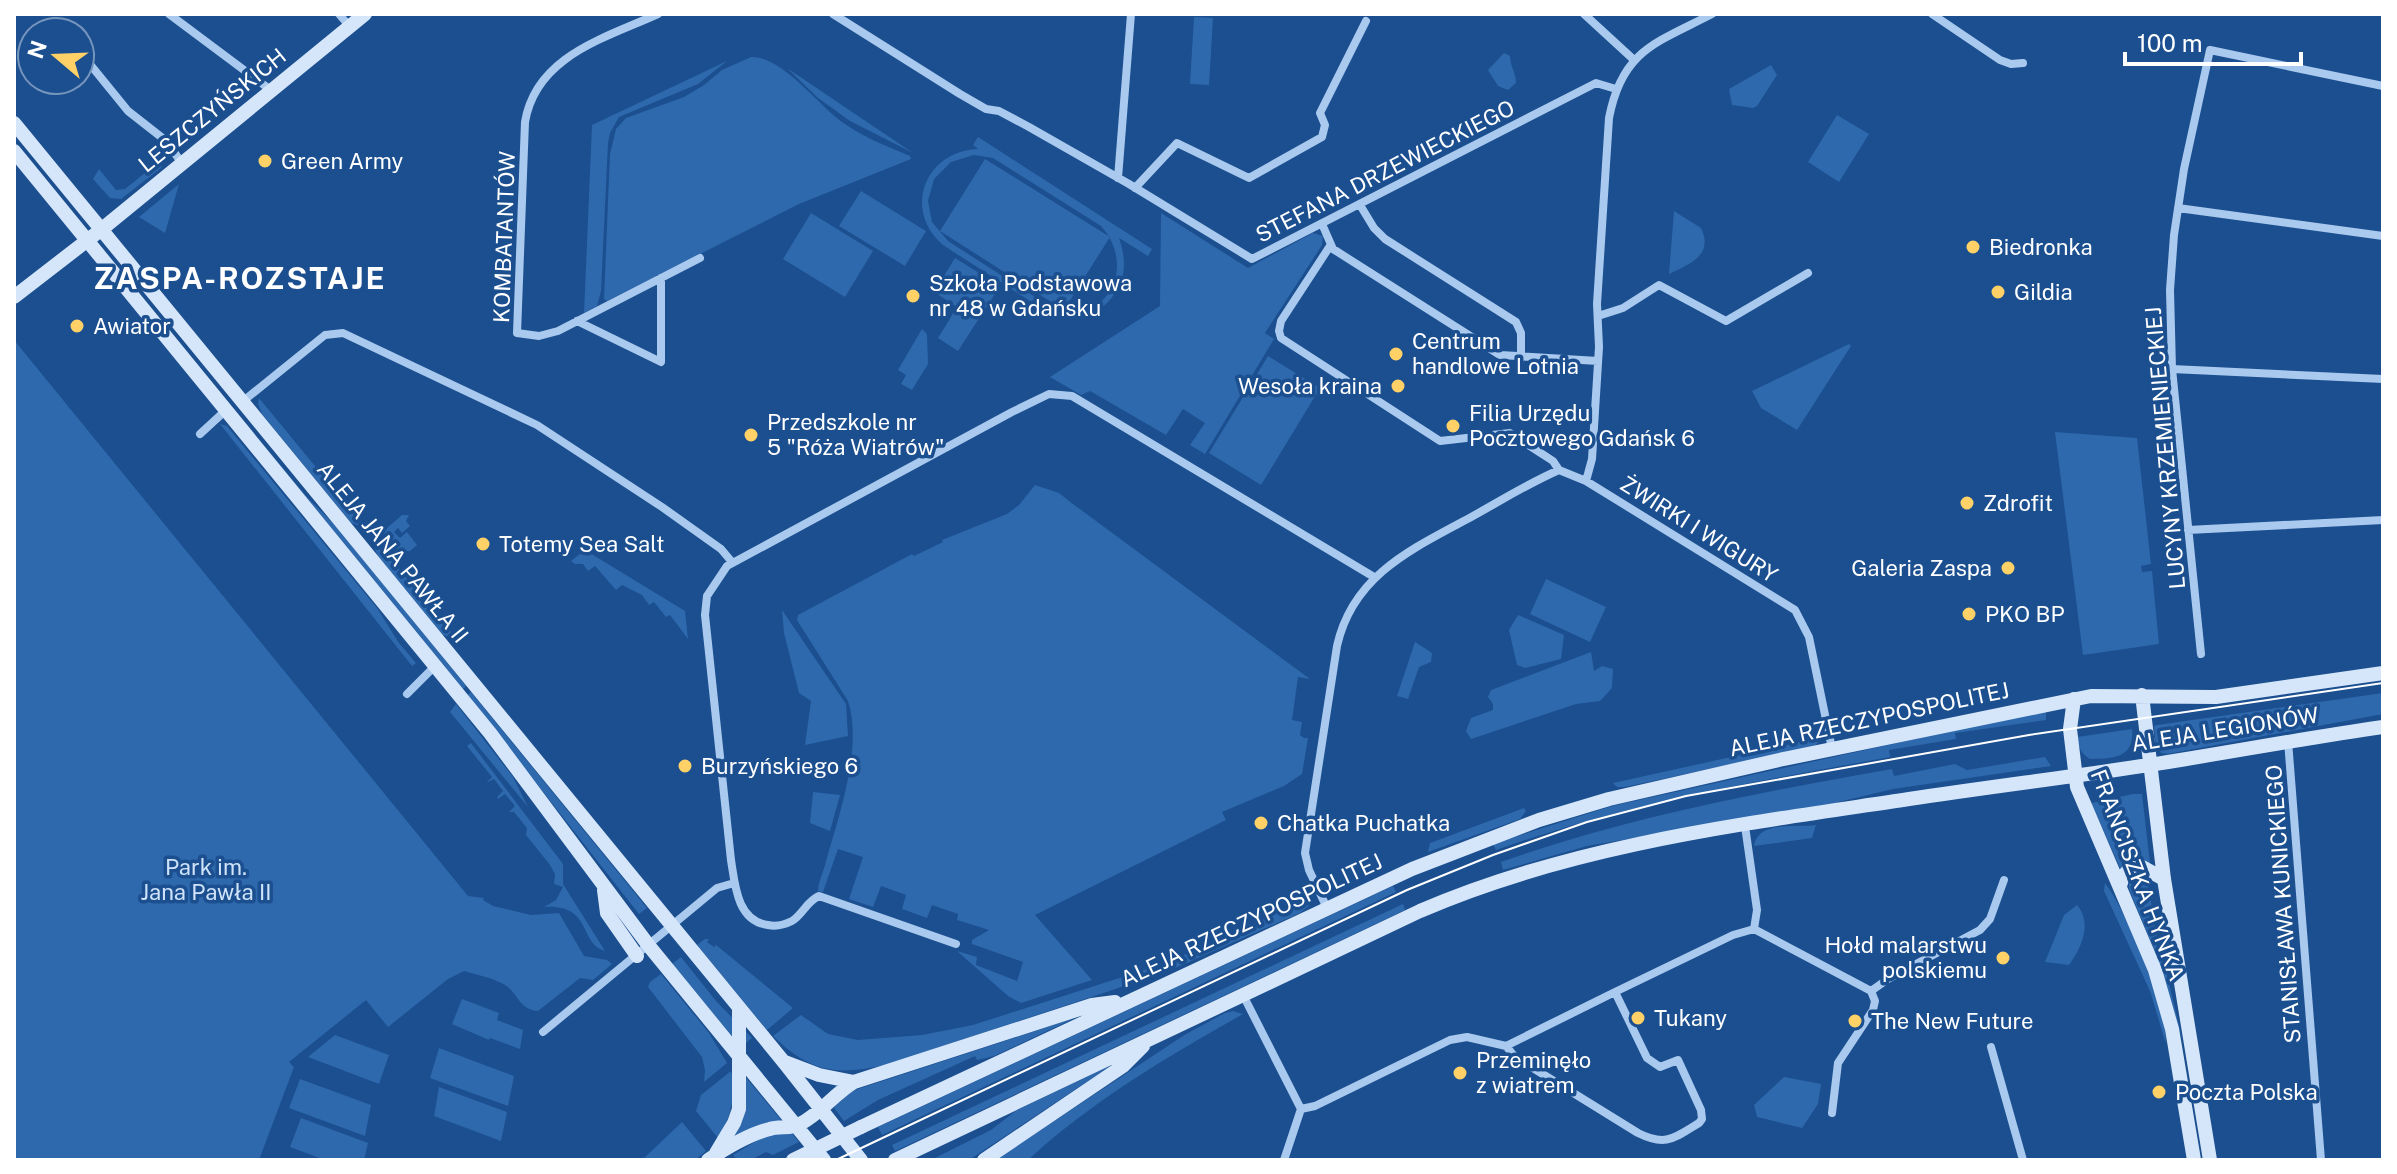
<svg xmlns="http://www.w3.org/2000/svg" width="2397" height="1174" viewBox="0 0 2397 1174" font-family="'Public Sans',sans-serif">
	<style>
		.green { fill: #2e69ad; fill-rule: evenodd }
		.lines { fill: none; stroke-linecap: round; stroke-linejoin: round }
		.street { stroke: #a9c9ee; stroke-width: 8 }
		.secondary { stroke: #d6e6fa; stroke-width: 14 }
		.tram { stroke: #fff; stroke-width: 2 }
		.secondary-bridge { stroke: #d6e6fa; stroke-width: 14 }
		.poi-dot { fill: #ffd166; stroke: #1b4f8f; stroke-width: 3 }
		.labels { text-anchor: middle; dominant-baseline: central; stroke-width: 7; stroke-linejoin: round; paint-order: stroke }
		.street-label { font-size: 22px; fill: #fff; stroke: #1b4f8f }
		.poi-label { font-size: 22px; fill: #fff; stroke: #1b4f8f; text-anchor: start }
		.park-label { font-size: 22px; fill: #cfe3fa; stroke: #1b4f8f }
		.district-label { font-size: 30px; font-weight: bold; letter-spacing: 2px; fill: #fff; stroke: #1b4f8f }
	</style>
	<rect width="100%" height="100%" fill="#1b4f8f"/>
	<path class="green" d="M1194,17L1213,18L1209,85L1190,84Z
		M1504,53L1510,56C1510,66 1516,72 1516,83L1508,90L1498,86L1488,70Z
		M751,57C782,56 817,104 842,122C863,137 886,146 910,156L911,159L799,204L607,301L604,299L610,154L616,129L626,118L684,97L704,85L722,70Z
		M727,61L698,84L619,117L610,133L608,143L601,291L597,306L584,313L592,125Z
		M1771,65L1777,75L1757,106L1753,108L1732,105L1729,89Z
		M787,68L913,153L850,121L818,98Z
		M1837,115L1869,134L1839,182L1808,162Z
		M978,137L1152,249L1148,256L1119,238C1126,258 1127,278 1113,296C1101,313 1079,320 1059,316C1043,312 1029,300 1016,292C992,276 967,261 943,245C902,210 925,151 978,149L973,145ZM974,155L993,158L1101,226C1133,261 1115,317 1064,310L1110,237L985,159L940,231L1062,309L1046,304L948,241L932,222L928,201L934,179L951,162Z
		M165,157L161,168L121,199L110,198L93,179L99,169L116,190L125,189Z
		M179,184L165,233L139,217Z
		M861,191L926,231L905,266L839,226Z
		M1674,211L1701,228C1714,255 1690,264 1669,274Z
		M811,213L873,251L845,297L783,259Z
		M1161,213L1248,268L1313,233L1323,236L1322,245L1265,333L1274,339L1205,454L1190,445L1205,423L1183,409L1166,435L1090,391L1081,395L1050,377L1160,306Z
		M955,258L1000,286L958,351L938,338L957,307L934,292Z
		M922,329L927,334L928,364L912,390L901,384L906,375L898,370Z
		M14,340L468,896L484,898L483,900L493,906L531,915L559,913L584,956L607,960L612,964L593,980L580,978L538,1011C521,1010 519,997 508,987C498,979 477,975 464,971L448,979L388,1027L366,1000L289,1062L294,1067L259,1160H14Z
		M1849,344L1851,346L1797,430L1761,408L1752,391Z
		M1268,356L1320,388L1261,485L1209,453Z
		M259,398L366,528L351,523L262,414L258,404Z
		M242,419L307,497L338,528L466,686L463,689Z
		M220,424L227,426L377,608L399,643L416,663L412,666Z
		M2055,432L2137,438L2151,564L2141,566L2142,572L2152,571L2159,644L2083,655Z
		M1035,485L1059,493L1069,501L1310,679L1298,677L1292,720L1302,722L1300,735L1304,738H1308L1302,774L1284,786L1222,812L1226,820L1035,915L1092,980L1021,1003L1008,996L957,951L977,957L976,965L1017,981L1023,962L972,944V940L989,930L957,920L958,914L932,905L927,918L902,909L906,895L881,886L873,907L849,899L863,857L838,849L823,892L818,891C818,882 824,871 826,861C839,815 863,748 848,701L797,620L798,615L912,554L914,556L943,542L942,540L1007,514L1019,505Z
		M402,515H409L406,521L410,526L402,533L398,528L394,532L400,538L407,532L417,545L410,551L401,552L404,557L399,561L379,535Z
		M375,540L456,638L443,635L378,556L375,549Z
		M585,550L685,611L688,639L670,615L666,617L654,602L649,605L642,595L622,585L616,590L595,566L588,571L583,564H575L571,561Z
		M1546,579L1606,607L1590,642L1530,614Z
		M782,610L846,704L848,736L805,745L811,701L799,693L784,633Z
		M1518,615L1564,635L1561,659L1525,668L1517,665L1509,630Z
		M1415,642L1432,653L1431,662L1419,667L1408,699L1397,696Z
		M1591,652L1594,671L1602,666L1613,669L1612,688L1600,701L1576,704L1471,739L1466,731L1471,718L1493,710V704L1488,697L1491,690Z
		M471,692L647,908L639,914L467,695Z
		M2383,693V714L2167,754L2161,753L2156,746L2154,726L2157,725Z
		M456,704L513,777L528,807L450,712Z
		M2046,710V720L1955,733L1956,739L1889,750L1890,757C1754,782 1628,803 1496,850L1493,844L1612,806Z
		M2132,729C2135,758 2113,759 2090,759C2081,754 2078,746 2077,737Z
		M1822,737L1816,745L1807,748L1625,787H1617L1613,783Z
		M471,743L563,864V884L605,951C578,943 593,904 544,907L556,900L563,887L554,884L555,874L550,865L526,835L527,828L514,812H509L515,806L505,794L498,799L497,797L503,791L494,779L486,783L492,777L467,746Z
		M2045,757L2051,766L1893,789L1830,804L1587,846L1503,870L1501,862C1628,817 1761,792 1892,769L1894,776L1955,764L1967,770Z
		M813,792L840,795L830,831L810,823Z
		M2133,794H2142L2150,863L2121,870L2091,803Z
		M1524,808L1526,811L1520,819L1428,852L1430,843Z
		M1816,825L1812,838L1754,846C1758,820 1795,828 1816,825Z
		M2138,875L2142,876L2148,882L2154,921L2183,1042L2159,961L2129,889V880Z
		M2105,883C2128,913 2166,1007 2166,1044L2150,991L2104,891Z
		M1393,886L1396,892L882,1135L878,1127Z
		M1313,897L1310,905L1300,913L1164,973L885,1065C835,1076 810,1072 773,1036L801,1015L828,1034L858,1040L922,1035L973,1025L1166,963Z
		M1403,904L1405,910L895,1151L892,1145Z
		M2077,905C2093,924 2081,948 2069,965L2045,962L2064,915Z
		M705,939H709L707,942L714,947L716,945L793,1008L767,1030L697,945Z
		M681,957L716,1001L752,1038L741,1047L672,964Z
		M661,974L709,1033L727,1063L704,1082L705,1070L702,1057L648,987L650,982Z
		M462,999L499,1013L497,1020L523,1030L520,1049L490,1038L489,1040L452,1024Z
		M1233,1011L1243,1014C1167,1057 1092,1101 1028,1160H995L1186,1034L1225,1013Z
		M1075,1018L994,1056L977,1060L975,1056L878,1100L844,1121L834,1108L839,1100L855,1090Z
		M335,1035L389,1055L379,1084L308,1057Z
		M439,1048L514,1076L508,1106L430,1078Z
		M1112,1065L969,1160H931L991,1130L1017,1110Z
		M731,1071C737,1096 731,1116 718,1138L696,1111L701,1095Z
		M743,1074L782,1121L762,1124L733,1139C747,1117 747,1098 743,1074Z
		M1784,1077L1821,1084L1818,1104L1802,1128L1757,1117L1754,1105Z
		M300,1079L371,1105L365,1136L289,1108Z
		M439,1087L507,1112L501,1141L434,1116Z
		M301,1118L368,1143L364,1160H325L290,1147Z
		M682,1122L706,1151L695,1160H642Z
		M790,1131L799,1142L773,1155L766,1152L751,1160H737L733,1155L763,1137Z"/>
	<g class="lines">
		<path class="street" d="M169,14L272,91
			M339,14L350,27
			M658,14C605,38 536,56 525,122L517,333L539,336L558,331L700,258
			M833,14L960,94L986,109L999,111L1029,127L1129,184L1252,259L1596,83L1616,89
			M1584,14L1633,59
			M1932,14L2000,60L2011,64L2023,63
			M80,52L128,111L165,140L182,163
			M1118,178L1131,14
			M1135,188L1177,143L1249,178L1322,137L1325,125L1320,113L1366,21
			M1360,205L1374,228L1385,239L1516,322L1521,333V358
			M2178,208L2383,236
			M1322,224L1333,249L1500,355L1598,361
			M1330,246L1281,321L1279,331L1281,338L1440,441L1510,433L1553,461L1559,470
			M1598,316L1623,308L1659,285L1726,321L1808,273
			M577,321L661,362V278
			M2172,369L2383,379
			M242,402L325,335L343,333L537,425L662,507L721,549L732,562
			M200,434L225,411
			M1586,481L1592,459L1599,347L1597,304L1609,118C1622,50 1656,43 1712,14
			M2188,530L2383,520
			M2201,654L2172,369L2170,290L2174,235L2184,169L2210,50L2383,86
			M407,694L435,666
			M2288,741L2321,1160
			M1745,826L1757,910L1754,929
			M1327,908L1309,870L1305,853L1337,646C1353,574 1414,548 1473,516C1502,500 1529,483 1559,470L1586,481L1795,610L1809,637L1832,749
			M956,944L819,896C807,901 803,914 792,921C784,925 777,927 768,925C737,921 735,885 731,860L705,615L707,596L727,566L1012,412L1049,394L1072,396L1374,577
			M1243,995L1301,1109
			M543,1032L717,888L734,883
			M1506,1046L1615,992
			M1991,1047L2023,1160
			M1832,1113L1838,1063L1873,1010L1875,1001L1871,991
			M1284,1160L1301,1109L1315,1106L1450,1040L1467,1037L1506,1046L1515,1057L1638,1133C1666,1147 1674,1138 1699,1123L1702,1119L1701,1110L1678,1060L1660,1067L1647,1058L1615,992L1733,935L1754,929L1871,991L1888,979L1980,930L1990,919L2004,880"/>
		<path class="secondary" d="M14,123L783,1061L861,1160
			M14,151L490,733L649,946L824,1160
			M14,297L102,229L365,14
			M2142,695L2164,879L2210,1160
			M2074,699L2070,729L2077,787L2155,970L2172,1029L2194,1160
			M2120,886L2123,876L2131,868L2142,867L2164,879
			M604,890L607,913L637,956
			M785,1062L819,1075L854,1082
			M861,1127L1412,869L1539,820L1609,799L1779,760L2091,696L2216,697L2383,673
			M716,1153L734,1123L739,1109V1009
			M708,1160C726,1148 749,1134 770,1129C779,1126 792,1129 800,1124C821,1113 834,1094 854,1082L1092,1005L1115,1002
			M895,1160L1420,911C1575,844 1744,824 1909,799C1989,787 2070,777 2149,765C2227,753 2305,738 2383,727
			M984,1160L1123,1066L1143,1046"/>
		<path class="tram" d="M836,1160L1407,890L1493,855L1587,822L1686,796L2029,735L2383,683"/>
		<path class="secondary-bridge" d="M793,1160L861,1127"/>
	</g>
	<g class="poi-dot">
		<circle cx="265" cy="161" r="8"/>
		<circle cx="1973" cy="247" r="8"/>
		<circle cx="1998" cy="292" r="8"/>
		<circle cx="913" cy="296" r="8"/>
		<circle cx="77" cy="326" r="8"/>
		<circle cx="1396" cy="354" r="8"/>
		<circle cx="1398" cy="386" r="8"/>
		<circle cx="1453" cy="426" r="8"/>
		<circle cx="751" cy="435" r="8"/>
		<circle cx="1967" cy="503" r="8"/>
		<circle cx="483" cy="544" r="8"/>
		<circle cx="2008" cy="568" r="8"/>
		<circle cx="1969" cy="614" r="8"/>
		<circle cx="685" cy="766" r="8"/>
		<circle cx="1261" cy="823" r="8"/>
		<circle cx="2003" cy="958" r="8"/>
		<circle cx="1638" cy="1018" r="8"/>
		<circle cx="1855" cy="1021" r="8"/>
		<circle cx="1460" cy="1073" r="8"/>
		<circle cx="2159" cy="1092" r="8"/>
	</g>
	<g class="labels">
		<g class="street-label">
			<text transform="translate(212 110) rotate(-39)">LESZCZYŃSKICH</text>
			<text transform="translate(1385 171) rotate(-27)">STEFANA DRZEWIECKIEGO</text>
			<text transform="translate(504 237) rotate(-88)">KOMBATANTÓW</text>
			<text transform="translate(2165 448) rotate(-95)">LUCYNY KRZEMIENIECKIEJ</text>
			<text transform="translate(1699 529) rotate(32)">ŻWIRKI I WIGURY</text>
			<text transform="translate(393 552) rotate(51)">ALEJA JANA PAWŁA II</text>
			<text transform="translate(1869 719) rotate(-12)">ALEJA RZECZYPOSPOLITEJ</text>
			<text transform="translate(2225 729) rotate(-9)">ALEJA LEGIONÓW</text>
			<text transform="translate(2138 875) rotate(69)">FRANCISZKA HYNKA</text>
			<text transform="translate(2283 904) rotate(-94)">STANISŁAWA KUNICKIEGO</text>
			<text transform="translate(1251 920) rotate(-25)">ALEJA RZECZYPOSPOLITEJ</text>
		</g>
		<g class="poi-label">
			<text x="281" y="161">Green Army</text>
			<text x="1989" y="247">Biedronka</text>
			<text x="929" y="283">Szkoła Podstawowa<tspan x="929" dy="25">nr 48 w Gdańsku</tspan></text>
			<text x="2014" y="292">Gildia</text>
			<text x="93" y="326">Awiator</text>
			<text x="1412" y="341">Centrum<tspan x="1412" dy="25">handlowe Lotnia</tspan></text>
			<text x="1382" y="386" text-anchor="end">Wesoła kraina</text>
			<text x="1469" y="413">Filia Urzędu<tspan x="1469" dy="25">Pocztowego Gdańsk 6</tspan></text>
			<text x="767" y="422">Przedszkole nr<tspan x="767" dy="25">5 "Róża Wiatrów"</tspan></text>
			<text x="1983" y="503">Zdrofit</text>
			<text x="499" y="544">Totemy Sea Salt</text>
			<text x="1992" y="568" text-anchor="end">Galeria Zaspa</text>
			<text x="1985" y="614">PKO BP</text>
			<text x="701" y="766">Burzyńskiego 6</text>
			<text x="1277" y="823">Chatka Puchatka</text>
			<text x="1987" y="945" text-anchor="end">Hołd malarstwu<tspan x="1987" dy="25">polskiemu</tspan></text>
			<text x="1654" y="1018">Tukany</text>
			<text x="1871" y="1021">The New Future</text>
			<text x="1476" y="1060">Przeminęło<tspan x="1476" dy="25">z wiatrem</tspan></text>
			<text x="2175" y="1092">Poczta Polska</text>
		</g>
		<g class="park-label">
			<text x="206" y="867">Park im.<tspan x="206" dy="25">Jana Pawła II</tspan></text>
		</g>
		<g class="district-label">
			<text x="240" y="278">ZASPA-ROZSTAJE</text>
		</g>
	</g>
	<rect width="2397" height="1174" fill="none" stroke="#ffffff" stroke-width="32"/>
	<g transform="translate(56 56) rotate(289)"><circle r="38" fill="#1b4f8f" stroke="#7695bc" stroke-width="2"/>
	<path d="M0-6L14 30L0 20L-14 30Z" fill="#ffd166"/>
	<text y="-12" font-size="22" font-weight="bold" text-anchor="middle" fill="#ffffff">N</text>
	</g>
	<path d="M2125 52v12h176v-12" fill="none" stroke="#ffffff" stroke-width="4"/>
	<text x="2137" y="52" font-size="24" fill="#ffffff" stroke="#1b4f8f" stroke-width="6" paint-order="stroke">100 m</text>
</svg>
